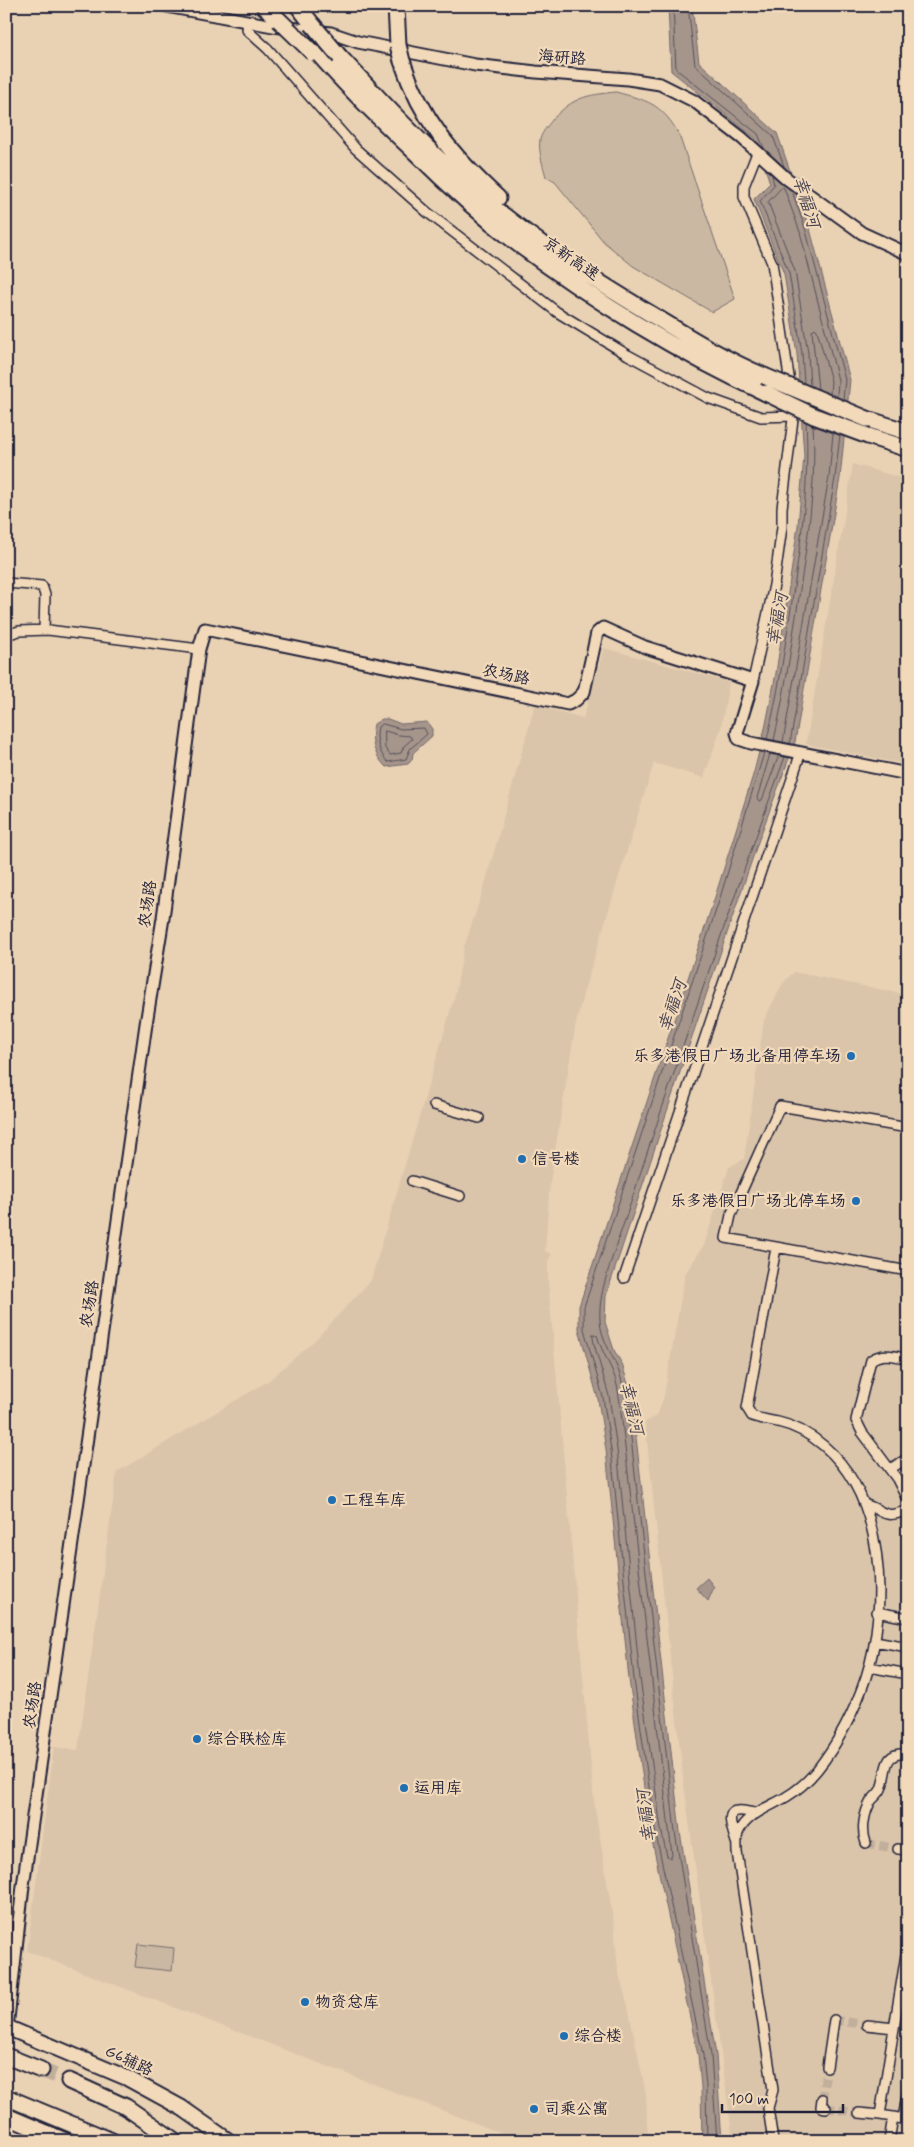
<svg xmlns="http://www.w3.org/2000/svg" width="914" height="2147" viewBox="0 0 914 2147" font-family="Mynerve,'LXGW WenKai TC',sans-serif">
	<style>
		.built { fill: #dac5ab }
		.green { fill: #cbb8a2; stroke: #766d6e }
		.water { fill: #a5958b; stroke: #71676b }
		.lines { fill: none; stroke-linecap: round; stroke-linejoin: round }
		.shore { stroke: #56505b; stroke-width: 1 }
		.street-tunnel { stroke: #c1af9c; stroke-width: 9; stroke-dasharray: 9 4.5; stroke-linecap: butt }
		.highway-tunnel { stroke: #c1af9c; stroke-width: 15; stroke-dasharray: 15 8; stroke-linecap: butt }
		.street-casing { stroke: #22223b; stroke-width: 12 }
		.secondary-casing { stroke: #22223b; stroke-width: 15 }
		.primary-casing { stroke: #22223b; stroke-width: 18 }
		.highway-casing { stroke: #22223b; stroke-width: 19 }
		.street { stroke: #f1d9b9; stroke-width: 9 }
		.secondary { stroke: #f1d9b9; stroke-width: 11 }
		.primary { stroke: #f1d9b9; stroke-width: 14 }
		.highway { stroke: #f1d9b9; stroke-width: 15 }
		.highway-bridge-casing { stroke: #22223b; stroke-width: 19; stroke-linecap: butt }
		.highway-bridge { stroke: #f1d9b9; stroke-width: 15 }
		.poi-dot { fill: #1f6fb2; stroke: #f1d9b9; stroke-width: 2 }
		.labels { text-anchor: middle; dominant-baseline: central; stroke-width: 4.5; stroke-linejoin: round; paint-order: stroke }
		.street-label { font-size: 16px; fill: #22223b; stroke: #f1d9b9 }
		.poi-label { font-size: 16px; fill: #22223b; stroke: #f1d9b9; text-anchor: start }
		.water-label { font-size: 18px; font-style: italic; fill: #494453; stroke: #f1d9b9 }
	</style>
	<rect width="100%" height="100%" fill="#e9d2b4"/>
	<filter id="ink" filterUnits="userSpaceOnUse"><feTurbulence type="fractalNoise" baseFrequency=".02" numOctaves="2"/><feDisplacementMap in="SourceGraphic" scale="10" xChannelSelector="R" yChannelSelector="G"/><feConvolveMatrix kernelMatrix="1 2 1 2 8 2 1 2 1" color-interpolation-filters="sRGB"/></filter>
	<g filter="url(#ink)">
		<path class="built" d="M853,464L908,480V765L806,744Z
			M604,648L729,682L721,728L704,778L654,763L583,994L575,1029L550,1182L545,1251L552,1254L548,1261V1280L594,1801L614,1924L618,1970L628,2006L646,2094L648,2141H522L27,1951L54,1747L78,1750L117,1472L268,1381L314,1341L371,1280L455,995L464,947L484,887L535,705L583,718Z
			M794,972L908,995V2141H733L683,1778L645,1422L657,1416L664,1396L685,1274L704,1245L729,1167L744,1159L764,1020L783,983Z"/>
		<path class="green" d="M616,92C648,101 659,102 678,132L735,299L712,312L633,266L604,242L555,182L546,177C543,165 538,152 540,139C542,132 549,124 553,119C573,97 587,95 616,92Z
			M138,1944L174,1948L172,1971L135,1967Z"/>
		<path class="water" d="M668,6H692L699,62L777,133L810,229L850,380L840,478L795,742L758,842L677,1081L606,1296L605,1322L614,1350L622,1364L628,1384L633,1410L680,1832L716,2055L722,2141H702L701,2087L698,2055L650,1831L629,1679L606,1450L598,1399L579,1329V1306L714,900L754,772L766,724L776,673L798,526L804,456L797,354L784,274L754,199L770,183L755,138L671,71Z
			M382,719H388L401,724L427,722L432,729V736L413,753L412,760L408,764L386,767C374,755 370,741 374,724Z
			M707,1578L714,1587L708,1601L696,1588Z"/>
		<g class="lines">
			<path class="shore" d="M673,6L676,69L758,134L764,148
				M688,6L695,65L773,136L784,166
				M772,175L774,185L760,201L789,273L802,353L804,383
				M792,191L806,231L845,380L843,399
				M810,386L808,353L795,271L768,202L782,187L784,188L800,232L838,380L837,397
				M818,389L812,331L815,328L817,330L831,381L830,394
				M383,724L401,729L424,728L427,734L410,749L406,759L388,762C379,754 375,739 378,727Z
				M385,731L399,735L410,736L412,739L404,746L401,753L390,755L385,748Z
				M767,739C778,696 784,652 791,608C800,546 810,485 806,422
				M774,740C784,698 790,653 797,610C806,548 817,487 813,425
				M783,742L829,477L833,433
				M790,744L835,478L840,435
				M770,754L757,798L759,801L762,800L779,755
				M593,1334L597,1335C600,1347 606,1357 611,1368C618,1382 619,1397 621,1412L672,1855L670,1858L667,1856L661,1829L640,1678L617,1449L609,1396L594,1344Z
				M707,2141L706,2086L703,2055L655,1830L634,1679L611,1450L603,1397L584,1329V1307L719,901L764,753
				M717,2141L711,2055L675,1832L628,1411C625,1396 623,1381 617,1367C611,1352 601,1338 600,1321C598,1294 610,1266 618,1240C627,1215 635,1190 643,1165C689,1028 735,892 785,757"/>
			<path class="street-tunnel" d="M866,1843L898,1849
				M834,2020L867,2025
				M822,2099L827,2067
				M826,2108L859,2113"/>
			<path class="highway-tunnel" d="M41,2070L69,2081"/>
			<g class="street-casing">
				<path id="street" d="M248,22L247,30L268,49L356,149L427,212L557,312L628,355L708,398L761,417L794,416
					M757,153L744,186V197L772,263L791,390
					M6,583L42,586L45,595L44,630
					M6,635L19,631L48,630L199,649
					M753,681L774,585L782,527V508L794,411
					M434,1105L479,1118
					M908,1128L780,1106L731,1215L726,1238L908,1271
					M412,1181L460,1196
					M624,1278L801,752
					M908,1359C895,1356 882,1352 871,1360L856,1420L862,1432L897,1479L908,1501
					M890,1469L908,1458
					M864,1504C886,1511 882,1520 908,1510
					M877,1612L908,1618
					M875,1641L908,1647
					M869,1667L908,1674
					M736,1842C734,1834 724,1811 737,1811C744,1810 750,1813 757,1813
					M866,1843C861,1830 864,1813 871,1801C874,1797 879,1794 881,1789C888,1772 881,1751 908,1754
					M898,1849L908,1850
					M867,2025L894,2028
					M827,2067L834,2020
					M822,2099L821,2107L826,2108
					M859,2113L880,2115
					M893,2117L903,2119L908,2089
					M773,2141L768,2108L773,2090L737,1852C737,1846 736,1839 738,1833C746,1814 770,1807 786,1797C798,1790 808,1781 817,1770C839,1742 855,1710 866,1677C889,1605 885,1498 824,1446C810,1434 796,1426 778,1422C769,1420 760,1419 752,1416L747,1408L776,1248
					M889,2141L893,2117L880,2115L908,1942"/>
			</g>
			<g class="secondary-casing">
				<path id="secondary" d="M166,6L273,26L331,33L358,42L475,65L536,72L628,79L660,84L694,101L742,138L786,178L862,233L908,254
					M7,2028L23,1886L146,1024L163,918L199,649L205,629L568,704L576,700L584,692L597,633L603,628L645,647L753,681L737,733L739,739L751,743L908,774"/>
			</g>
			<g class="primary-casing">
				<path id="primary" d="M6,2027L127,2078L182,2108L229,2141"/>
			</g>
			<g class="highway-casing">
				<path id="highway" d="M264,6L279,20
					M298,6L312,24
					M396,6L398,45
					M317,52C347,87 381,120 415,152C447,184 481,215 517,243C591,299 681,354 766,393
					M340,57C381,101 421,144 466,184C523,235 589,277 654,316C690,338 726,360 764,376
					M402,61C421,119 453,157 498,198
					M867,419L908,432
					M868,436L908,449
					M6,2056L41,2070
					M69,2081L126,2107L175,2141
					M6,2097L112,2141
					M6,2116L65,2141"/>
			</g>
			<use href="#street" class="street"/>
			<use href="#secondary" class="secondary"/>
			<use href="#primary" class="primary"/>
			<use href="#highway" class="highway"/>
			<g class="highway-bridge-casing">
				<path id="highway-bridge" d="M279,20L313,53
					M312,24L340,57
					M398,45L402,61
					M764,376L867,419
					M766,393L814,416L868,436"/>
			</g>
			<use href="#highway-bridge" class="highway-bridge"/>
		</g>
	</g>
	<g class="poi-dot">
		<circle cx="851" cy="1056" r="5"/>
		<circle cx="522" cy="1159" r="5"/>
		<circle cx="856" cy="1201" r="5"/>
		<circle cx="332" cy="1500" r="5"/>
		<circle cx="197" cy="1739" r="5"/>
		<circle cx="404" cy="1788" r="5"/>
		<circle cx="305" cy="2002" r="5"/>
		<circle cx="564" cy="2036" r="5"/>
		<circle cx="534" cy="2109" r="5"/>
	</g>
	<g class="labels">
		<g class="street-label">
			<text transform="translate(562 58) rotate(4)">海研路</text>
			<text transform="translate(571 259) rotate(34)">京新高速</text>
			<text transform="translate(506 675) rotate(12)">农场路</text>
			<text transform="translate(148 904) rotate(-82)">农场路</text>
			<text transform="translate(90 1304) rotate(-81)">农场路</text>
			<text transform="translate(33 1705) rotate(-82)">农场路</text>
			<text transform="translate(129 2061) rotate(25)">G6辅路</text>
		</g>
		<g class="poi-label">
			<text x="841" y="1056" text-anchor="end">乐多港假日广场北备用停车场</text>
			<text x="532" y="1159">信号楼</text>
			<text x="846" y="1201" text-anchor="end">乐多港假日广场北停车场</text>
			<text x="342" y="1500">工程车库</text>
			<text x="207" y="1739">综合联检库</text>
			<text x="414" y="1788">运用库</text>
			<text x="315" y="2002">物资总库</text>
			<text x="574" y="2036">综合楼</text>
			<text x="544" y="2109">司乘公寓</text>
		</g>
		<g class="water-label">
			<text transform="translate(806 202) rotate(73)">幸福河</text>
			<text transform="translate(778 619) rotate(-80)">幸福河</text>
			<text transform="translate(673 1006) rotate(-71)">幸福河</text>
			<text transform="translate(631 1408) rotate(77)">幸福河</text>
			<text transform="translate(647 1816) rotate(-97)">幸福河</text>
		</g>
	</g>
	<rect width="914" height="2147" fill="none" stroke="#f1d9b9" stroke-width="25"/>
	<rect x="12" y="12" width="889" height="2122" fill="none" stroke="#22223b" stroke-width="2" filter="url(#ink)"/>
	<path d="M722 2104v8h121v-8" fill="none" stroke="#22223b" stroke-width="2.5"/>
	<text x="729" y="2104" font-size="15" fill="#22223b" stroke="#f1d9b9" stroke-width="4" paint-order="stroke">100 m</text>
</svg>
